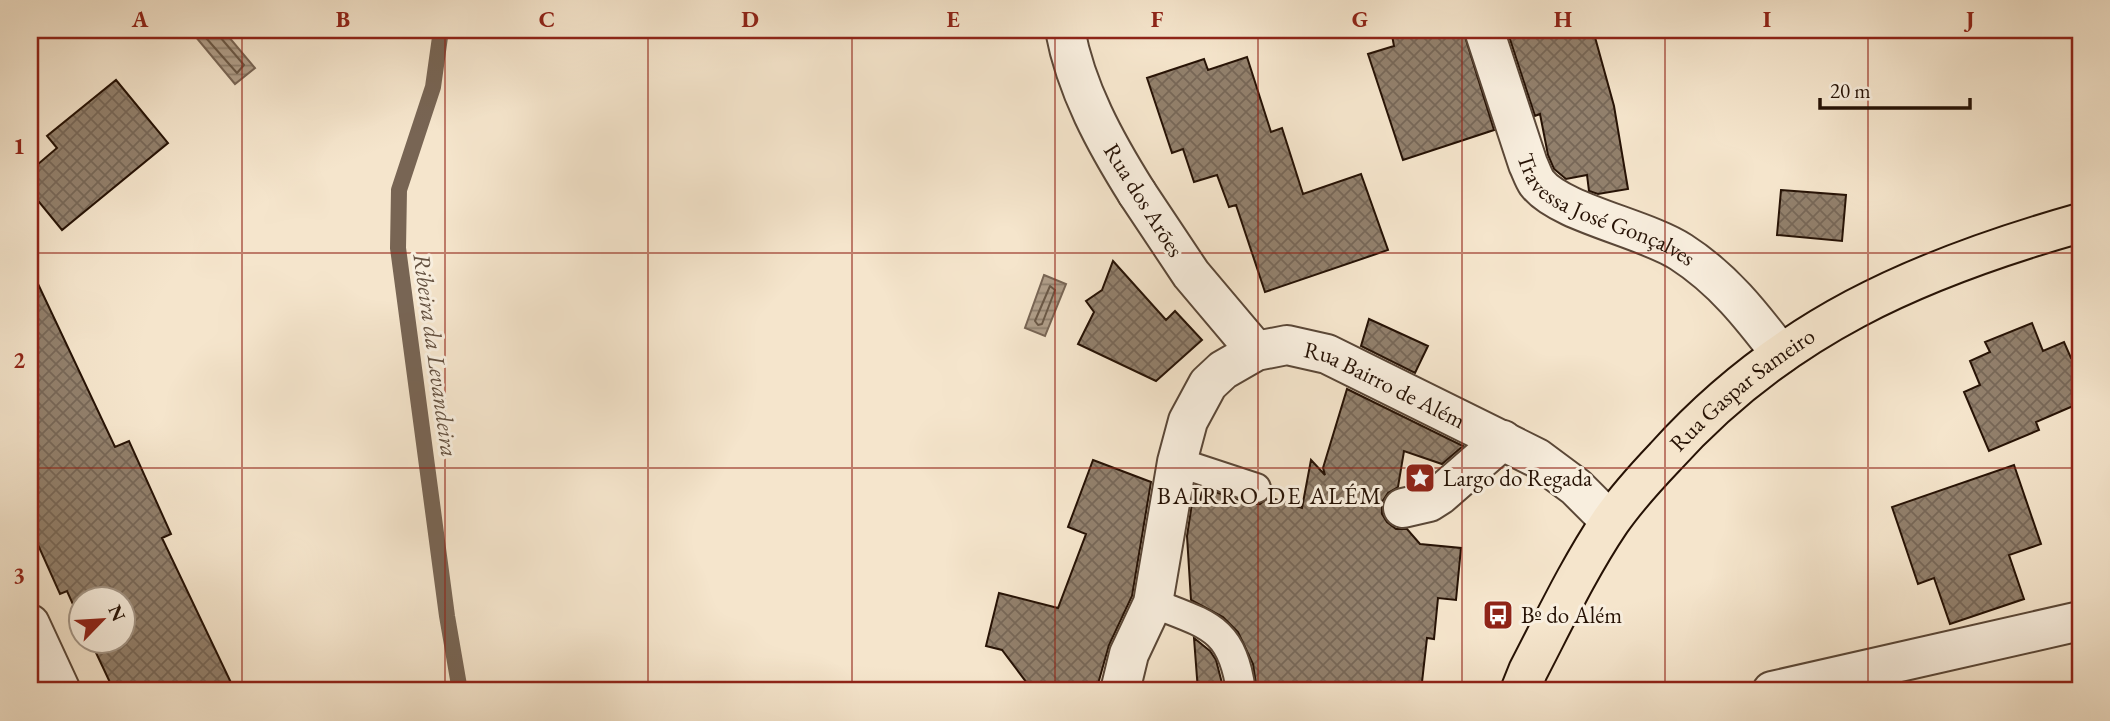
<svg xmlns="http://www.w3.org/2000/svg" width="2110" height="721" viewBox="0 0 2110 721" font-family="'EB Garamond',serif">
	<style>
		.water { fill: url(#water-rules); stroke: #786554; stroke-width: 2 }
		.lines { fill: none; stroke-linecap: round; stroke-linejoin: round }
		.shore { stroke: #6a5846; stroke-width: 2 }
		.stream { stroke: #786554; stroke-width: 16 }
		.building { fill: url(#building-cross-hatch); stroke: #261205; stroke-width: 2 }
		.service-casing { stroke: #5a4737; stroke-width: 32 }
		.pedestrian-casing { stroke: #5a4737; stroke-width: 42 }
		.minor-casing { stroke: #5a4737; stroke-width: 42 }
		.primary-casing { stroke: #261205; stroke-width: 42 }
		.service { stroke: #f8eede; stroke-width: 28 }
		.pedestrian { stroke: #f8eede; stroke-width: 38 }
		.minor { stroke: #f8eede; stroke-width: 38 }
		.primary { stroke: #f5e5cc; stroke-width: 38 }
		.grid { fill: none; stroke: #8f2418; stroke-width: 2; stroke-opacity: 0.55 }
		.labels { text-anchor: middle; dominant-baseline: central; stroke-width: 6; stroke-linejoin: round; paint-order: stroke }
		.street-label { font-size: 23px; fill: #261205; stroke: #f8eede }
		.poi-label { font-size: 23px; fill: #261205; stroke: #f8eede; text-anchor: start }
		.water-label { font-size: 24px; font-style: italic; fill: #645140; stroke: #f8eede }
		.neighbourhood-label { font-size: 24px; letter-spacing: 2px; fill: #261205; stroke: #f8eede }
		.neatline { fill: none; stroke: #8f2418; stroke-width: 2.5 }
		.grid-label { font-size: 23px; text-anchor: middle; font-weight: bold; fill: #8f2418 }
	</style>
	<defs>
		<pattern id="water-rules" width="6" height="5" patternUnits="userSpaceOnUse" patternTransform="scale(1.75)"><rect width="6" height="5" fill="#af9d88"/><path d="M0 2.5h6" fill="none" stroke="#8e7f6d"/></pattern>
		<pattern id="building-cross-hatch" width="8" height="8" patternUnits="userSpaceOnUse" patternTransform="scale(1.75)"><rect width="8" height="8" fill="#92806c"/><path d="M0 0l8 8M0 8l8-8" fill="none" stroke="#776757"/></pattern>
	</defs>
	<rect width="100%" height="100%" fill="#f5e5cc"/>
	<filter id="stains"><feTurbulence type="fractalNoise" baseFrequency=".00286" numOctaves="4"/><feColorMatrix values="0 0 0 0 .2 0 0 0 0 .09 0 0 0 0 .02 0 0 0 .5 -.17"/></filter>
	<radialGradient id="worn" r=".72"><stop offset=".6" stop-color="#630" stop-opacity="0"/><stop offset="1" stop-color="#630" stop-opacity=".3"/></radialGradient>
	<path class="water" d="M190,30H223L255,68L235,84Z
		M1044,275L1066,284L1045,336L1025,328Z"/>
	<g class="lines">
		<path class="shore" d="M199,30L237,73L244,65L220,37L219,30
			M1050,286L1055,290L1042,324L1038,325L1035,321Z"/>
		<path class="stream" d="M441,30L433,87L399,190L398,248L447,616L460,691"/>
	</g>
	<path class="building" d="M1391,30H1463L1494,130L1403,160L1368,54L1394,46Z
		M1507,30H1593L1614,106L1628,189L1598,194L1589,191L1587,175L1566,179L1554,169L1548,155L1540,114L1535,116Z
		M1247,57L1271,132L1282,128L1303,194L1361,174L1388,250L1265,292L1236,205L1229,207L1217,175L1194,182L1183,149L1172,153L1147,78L1204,59L1208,70Z
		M116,80L168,143L62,230L30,191V171L57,148L47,136Z
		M1781,190L1846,195L1842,241L1777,235Z
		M1113,261L1166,320L1175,311L1202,340L1156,381L1078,344L1094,312L1086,301L1102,290Z
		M30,267L115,447L129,441L171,534L162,538L235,691H114L90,640H122V598H80V620L67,591L60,594L30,527Z
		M1369,319L1428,346L1415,373L1361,346Z
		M2032,323L2043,351L2064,342L2071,358L2080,354V403L2036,422L2039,430L1989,451L1964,392L1980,385L1970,361L1990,352L1985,342Z
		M1347,389L1463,446L1442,464L1404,451L1398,487L1388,493L1382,502V514L1387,522L1396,529H1407L1420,544L1461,548L1456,600L1438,598L1434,639L1427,638L1421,691H1257L1253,664L1238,632L1223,617L1191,600L1187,536L1193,497L1200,500L1203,488L1251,504H1260L1269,497L1302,508L1311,460L1325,475L1323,468Z
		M1093,460L1151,482L1132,596L1109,645L1096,691H1033L1002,650L986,646L999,593L1058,608L1086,534L1068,527Z
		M2014,465L2041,544L2009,555L2024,599L1950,624L1934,578L1918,584L1892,507Z
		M1194,638L1210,651L1216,660L1224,691H1198Z"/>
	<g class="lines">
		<g class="service-casing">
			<path id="service" d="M1177,462L1256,488
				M1153,603C1208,625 1232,627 1241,691"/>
		</g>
		<g class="pedestrian-casing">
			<path id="pedestrian" d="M1065,30C1076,89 1105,142 1137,193"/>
		</g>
		<g class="minor-casing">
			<g id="minor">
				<path id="s1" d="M1484,30L1528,164C1531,170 1533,177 1537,183C1560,213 1644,228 1681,252C1723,279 1751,315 1781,354"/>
				<path d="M1137,193L1191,274L1256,351"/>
				<path d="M1403,508L1429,502L1440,495L1503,440"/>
				<path d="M30,624L61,691"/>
				<path id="s2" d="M1120,691L1129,654L1153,603L1177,462L1188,421L1208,384L1223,370L1256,351L1287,345L1327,354L1537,458L1576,487L1610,521"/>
				<path d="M1772,691L2080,621"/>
			</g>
		</g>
		<g class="primary-casing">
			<g id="primary">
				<path id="s3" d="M1520,691L1528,671C1554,621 1579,568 1610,522C1626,499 1646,477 1665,457C1781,328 1917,269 2080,223"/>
			</g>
		</g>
		<use href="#service" class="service"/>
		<use href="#pedestrian" class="pedestrian"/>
		<use href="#minor" class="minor"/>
		<use href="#primary" class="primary"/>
	</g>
	<path class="grid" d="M242,30V691M445,30V691M648,30V691M852,30V691M1055,30V691M1258,30V691M1462,30V691M1665,30V691M1868,30V691M30,253H2080M30,468H2080"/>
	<defs>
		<g id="sight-square" transform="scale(1.575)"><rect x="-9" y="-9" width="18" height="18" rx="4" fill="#8f2418" stroke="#f8eede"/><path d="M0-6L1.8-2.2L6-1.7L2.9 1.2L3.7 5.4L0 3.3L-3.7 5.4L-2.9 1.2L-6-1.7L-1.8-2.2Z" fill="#fff"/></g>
		<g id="bus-square" transform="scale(1.575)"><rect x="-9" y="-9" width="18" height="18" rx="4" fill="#8f2418" stroke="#f8eede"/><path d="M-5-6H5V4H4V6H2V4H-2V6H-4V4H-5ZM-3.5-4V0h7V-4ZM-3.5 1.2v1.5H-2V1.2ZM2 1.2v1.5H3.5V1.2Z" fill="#fff"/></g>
	</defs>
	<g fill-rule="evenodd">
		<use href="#sight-square" x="1420" y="478"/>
		<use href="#bus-square" x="1498" y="615"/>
	</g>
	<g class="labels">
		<g class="street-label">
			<text transform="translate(1144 200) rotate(58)">Rua dos Arões</text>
			<text stroke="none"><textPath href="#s1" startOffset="234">Travessa José Gonçalves</textPath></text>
			<text stroke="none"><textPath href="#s2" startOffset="518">Rua Bairro de Além</textPath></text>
			<text stroke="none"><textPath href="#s3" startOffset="380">Rua Gaspar Sameiro</textPath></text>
		</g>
		<g class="poi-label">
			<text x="1443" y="478">Largo do Regada</text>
			<text x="1521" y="615">Bº do Além</text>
		</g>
		<g class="water-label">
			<text transform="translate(436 355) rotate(82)">Ribeira da Levandeira</text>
		</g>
		<g class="neighbourhood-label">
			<text x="1270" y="495">BAIRRO DE ALÉM</text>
		</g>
	</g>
	<rect width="2110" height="721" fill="none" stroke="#f5e5cc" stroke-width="77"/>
	<g transform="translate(102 620) rotate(65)"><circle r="33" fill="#f8eede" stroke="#a49687" stroke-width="2"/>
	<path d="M0-5L12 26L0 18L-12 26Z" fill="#8f2418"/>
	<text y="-10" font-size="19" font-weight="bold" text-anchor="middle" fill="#261205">N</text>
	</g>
	<path d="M1820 98v10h150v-10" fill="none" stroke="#261205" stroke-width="3.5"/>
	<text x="1830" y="98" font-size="21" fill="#261205" stroke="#f8eede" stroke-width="5" paint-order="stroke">20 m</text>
	<rect x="38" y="38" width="2034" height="644" class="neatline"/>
	<g class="grid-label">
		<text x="140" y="27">A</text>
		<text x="343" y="27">B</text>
		<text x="547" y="27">C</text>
		<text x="750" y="27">D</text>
		<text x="953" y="27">E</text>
		<text x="1157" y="27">F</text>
		<text x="1360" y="27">G</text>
		<text x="1563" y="27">H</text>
		<text x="1767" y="27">I</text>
		<text x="1970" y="27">J</text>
		<text x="19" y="154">1</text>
		<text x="19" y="368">2</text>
		<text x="19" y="583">3</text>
	</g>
	<rect width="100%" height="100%" filter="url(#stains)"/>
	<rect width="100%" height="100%" fill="url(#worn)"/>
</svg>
